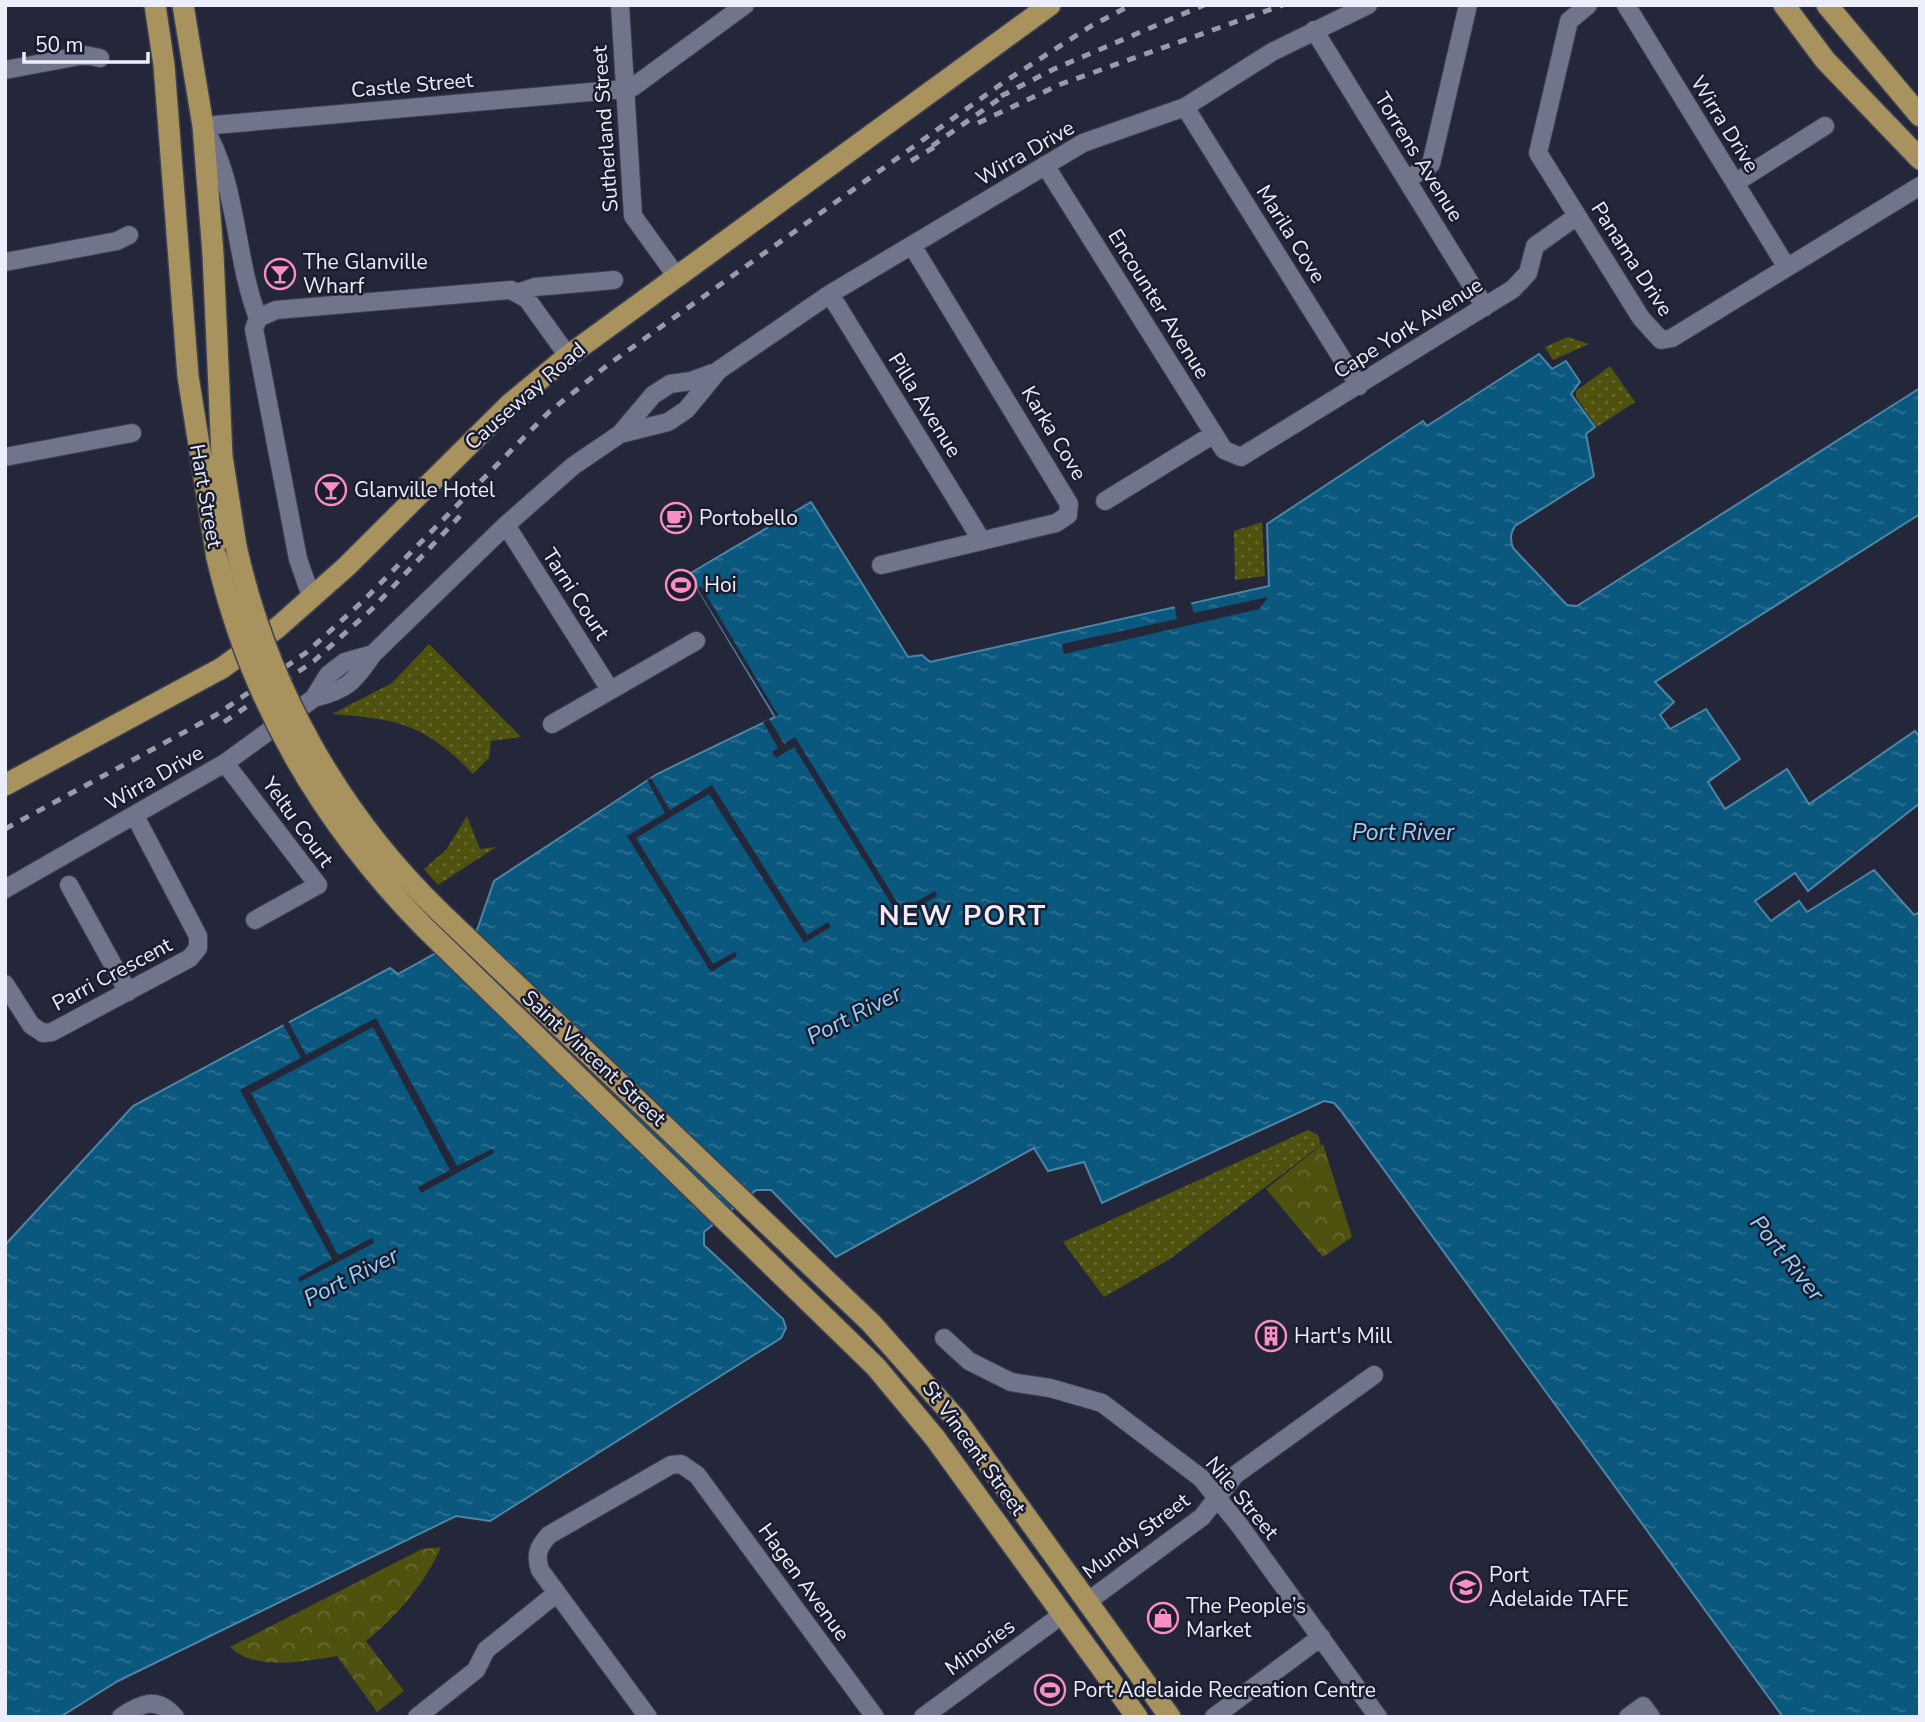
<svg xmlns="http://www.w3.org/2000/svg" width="1925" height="1722" viewBox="0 0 1925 1722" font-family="'Nunito Sans',sans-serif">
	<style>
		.grass { fill: url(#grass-dots) }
		.park { fill: url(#park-crowns) }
		.water { fill: url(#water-ripples); stroke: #4e85a4; stroke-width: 2 }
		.pier { fill: #242739 }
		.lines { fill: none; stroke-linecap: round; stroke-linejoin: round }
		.minor-casing { stroke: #3f4150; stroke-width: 20 }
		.major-casing { stroke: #3f4150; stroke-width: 24 }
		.minor { stroke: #71758b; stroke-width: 18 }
		.major { stroke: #a8935e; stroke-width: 21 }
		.rail { stroke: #989ba9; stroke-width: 5; stroke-dasharray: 9 9; stroke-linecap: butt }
		.major-bridge-casing { stroke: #3f4150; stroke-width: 24; stroke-linecap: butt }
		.major-bridge { stroke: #a8935e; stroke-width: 21 }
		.labels { text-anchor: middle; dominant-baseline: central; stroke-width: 5; stroke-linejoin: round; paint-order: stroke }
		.street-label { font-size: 21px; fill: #eceffb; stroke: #1b1d2f }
		.poi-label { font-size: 21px; fill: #eceffb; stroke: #1b1d2f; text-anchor: start }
		.water-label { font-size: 23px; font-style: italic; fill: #94d3fd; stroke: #1b1d2f }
		.district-label { font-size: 28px; font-weight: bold; letter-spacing: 2px; fill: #eceffb; stroke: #1b1d2f }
	</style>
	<defs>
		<pattern id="grass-dots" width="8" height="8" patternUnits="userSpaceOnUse" patternTransform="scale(1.75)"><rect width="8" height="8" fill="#4f520f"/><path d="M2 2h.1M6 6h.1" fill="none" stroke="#686b33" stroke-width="1.8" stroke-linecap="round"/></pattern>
		<pattern id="park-crowns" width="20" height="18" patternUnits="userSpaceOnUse" patternTransform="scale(1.75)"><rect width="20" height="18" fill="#4f520f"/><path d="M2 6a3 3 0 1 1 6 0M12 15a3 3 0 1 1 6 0" fill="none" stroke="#686b33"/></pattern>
		<pattern id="water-ripples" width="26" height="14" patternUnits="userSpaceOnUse" patternTransform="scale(1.75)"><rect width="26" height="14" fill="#0b587e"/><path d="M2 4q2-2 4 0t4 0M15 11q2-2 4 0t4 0" fill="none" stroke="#2f7091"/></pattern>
	</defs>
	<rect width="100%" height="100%" fill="#242739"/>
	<path class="grass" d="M1568,337L1589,344L1553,360L1545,347Z
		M1610,366L1635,402L1597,427L1576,397V391Z
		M1262,522L1265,576L1235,580L1234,531Z
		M429,644L521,737L491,741L489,758L473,774C425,724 398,719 332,714L392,683Z
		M467,816L480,849L496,847L438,885L424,869L446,850Z
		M1308,1130L1318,1135L1321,1145L1170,1259L1104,1297L1063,1242Z"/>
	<path class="park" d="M1323,1144L1352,1237L1323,1257L1266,1189Z
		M441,1547C424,1585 398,1615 366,1641L404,1691L377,1712L337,1656C305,1661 256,1672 230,1647L422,1549Z"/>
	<path class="water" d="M1539,354L1552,369L1566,361L1580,382L1571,394L1595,427L1586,434L1594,476L1515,526C1510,534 1510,539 1513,548L1567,605L1577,606L1920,388V514L1655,682L1674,702L1660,715L1670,729L1706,709L1740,759L1708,782L1725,809L1787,769L1809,804L1915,731L1920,738V803L1808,891L1795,873L1755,901L1771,921L1799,901L1807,912L1874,870L1914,915L1920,912V1717H1783L1341,1111L1334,1103L1324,1101L1102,1203L1084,1162L1048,1171L1034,1148L836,1257L771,1190H756L704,1232V1245L783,1319L786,1328L781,1338L490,1521L456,1516L118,1681L60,1717H5V1245L133,1106L390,968L398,974L477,930L494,881L657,774L775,717L689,574L811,502L908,657L922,655L930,662L1269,586L1267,524L1423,421L1427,426Z"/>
	<path class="pier" d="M701,586L778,715L776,717L697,588Z
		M1268,597L1259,609L1064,654L1062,644L1177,619L1174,604L1190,600L1194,613Z
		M769,719L784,744L795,737L902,910L935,891L937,896L900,918L794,747L776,758L772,752L778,748L763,722Z
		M651,778L670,810L712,785L807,935L828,922L831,927L804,943L709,794L636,838L713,964L735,952L737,956L711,972L627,836L665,813L647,780Z
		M376,1018L457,1166L492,1149L494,1153L421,1193L418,1187L450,1170L373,1027L251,1093L338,1255L372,1238L374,1243L300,1282L298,1278L332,1259L240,1090L301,1058L282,1022L287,1019L306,1055Z"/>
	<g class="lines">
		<g class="minor-casing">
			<path id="minor" d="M620,5L633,216L677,277
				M1588,5L1569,21L1538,153L1641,318L1661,340L1672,338L1920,186
				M1626,5L1786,266
				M1314,30L1485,307
				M5,70L85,55L100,58
				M1185,107L1359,386
				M1045,165L1224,450L1241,457L1513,289L1528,273L1535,246L1577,216
				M1407,180L1431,164L1468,5
				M1735,183L1825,126
				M5,262L117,241L129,235
				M517,293L535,287L614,280
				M830,294L982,541
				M258,318L276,310L511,290L527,299L568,356
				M620,434L668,422L686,410L719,370L830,294L1083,143L1185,107L1272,52L1368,5
				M5,457L132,433
				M1105,501L1214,434
				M506,525L609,688
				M881,565L1056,523L1068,515L1069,504L913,247
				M312,599L298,559L254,329L258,318C234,256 238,182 203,126L624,89L633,87L745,5
				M314,698C347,690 354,682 373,654L506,525L573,466L620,434L653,395L670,384L691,381L713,373
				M552,724L696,641
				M225,763L318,885L255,920
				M69,885L128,992
				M5,889L225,763L314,698L328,675L345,662L373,654
				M5,984L31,1025L43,1033L52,1032L190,958L198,948V936L135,816
				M944,1338L969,1361L1011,1382L1050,1388L1102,1403L1201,1478L1240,1526L1378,1717
				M1087,1602L1202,1517L1235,1475L1374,1375
				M121,1717C141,1703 157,1696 175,1717
				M417,1717L476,1670L486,1650L557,1593
				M648,1717L540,1570C535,1555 538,1547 549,1535L671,1465L681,1464L697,1475L875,1717
				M923,1717L1063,1614
				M1214,1717L1321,1637
				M1628,1717L1643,1706L1651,1717"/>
		</g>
		<g class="major-casing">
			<path id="major" d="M155,5L164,65L188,376L217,558
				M183,5L203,126L213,254L222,456L236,546
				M1784,5L1825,60L1920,159
				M1827,5L1920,116
				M5,785L222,668L277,628L346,567L510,404L568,356L1050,5
				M440,912L871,1323L957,1420L1170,1717
				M425,928L876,1367L935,1438L1137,1717"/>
		</g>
		<use href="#minor" class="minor"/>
		<use href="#major" class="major"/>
		<path class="rail" d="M1001,96L1054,69L1204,5
			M978,123L1061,84L1283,5
			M932,146L1009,92
			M911,161L941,143
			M224,722L314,661L371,610L460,516
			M5,829L216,715L307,652L363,601L549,412L609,364L1004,82L1091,26L1131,5"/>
		<g class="major-bridge-casing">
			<path id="major-bridge" d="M236,546C267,686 337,812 440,912
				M217,558C251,702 321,822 425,928"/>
		</g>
		<use href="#major-bridge" class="major-bridge"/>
	</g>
	<defs>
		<g id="bar-ring" transform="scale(1.575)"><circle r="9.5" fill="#1b1d2f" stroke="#fc8fc2" stroke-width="1.5"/><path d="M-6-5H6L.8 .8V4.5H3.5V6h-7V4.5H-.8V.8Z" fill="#fc8fc2"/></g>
		<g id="cafe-ring" transform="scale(1.575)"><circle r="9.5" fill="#1b1d2f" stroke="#fc8fc2" stroke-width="1.5"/><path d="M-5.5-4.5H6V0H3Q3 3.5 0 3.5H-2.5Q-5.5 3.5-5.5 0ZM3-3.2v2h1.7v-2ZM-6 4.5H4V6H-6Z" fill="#fc8fc2"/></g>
		<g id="stadium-ring" transform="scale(1.575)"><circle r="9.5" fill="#1b1d2f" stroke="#fc8fc2" stroke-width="1.5"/><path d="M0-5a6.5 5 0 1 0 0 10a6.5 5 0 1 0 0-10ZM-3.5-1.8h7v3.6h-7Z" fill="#fc8fc2"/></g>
		<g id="building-ring" transform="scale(1.575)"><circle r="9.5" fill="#1b1d2f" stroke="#fc8fc2" stroke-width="1.5"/><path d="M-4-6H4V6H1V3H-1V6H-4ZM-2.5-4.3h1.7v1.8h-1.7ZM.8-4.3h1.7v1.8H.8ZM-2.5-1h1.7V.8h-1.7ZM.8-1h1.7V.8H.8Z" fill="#fc8fc2"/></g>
		<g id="university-ring" transform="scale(1.575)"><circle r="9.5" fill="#1b1d2f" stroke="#fc8fc2" stroke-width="1.5"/><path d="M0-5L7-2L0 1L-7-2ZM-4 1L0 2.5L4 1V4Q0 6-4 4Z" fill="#fc8fc2"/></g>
		<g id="shop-ring" transform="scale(1.575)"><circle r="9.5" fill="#1b1d2f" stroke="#fc8fc2" stroke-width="1.5"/><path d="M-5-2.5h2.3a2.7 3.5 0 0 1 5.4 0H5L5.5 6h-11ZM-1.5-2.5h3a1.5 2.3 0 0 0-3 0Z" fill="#fc8fc2"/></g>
	</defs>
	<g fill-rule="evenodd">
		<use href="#bar-ring" x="280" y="274"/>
		<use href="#bar-ring" x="331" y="490"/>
		<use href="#cafe-ring" x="676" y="518"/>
		<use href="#stadium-ring" x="681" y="585"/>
		<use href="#building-ring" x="1271" y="1336"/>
		<use href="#university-ring" x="1466" y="1587"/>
		<use href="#shop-ring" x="1163" y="1618"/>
		<use href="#stadium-ring" x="1050" y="1690"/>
	</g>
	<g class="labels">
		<g class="street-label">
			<text transform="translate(412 85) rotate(-5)">Castle Street</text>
			<text transform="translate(1725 124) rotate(58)">Wirra Drive</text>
			<text transform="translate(605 129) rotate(-94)">Sutherland Street</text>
			<text transform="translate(1025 153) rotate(-30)">Wirra Drive</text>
			<text transform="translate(1419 157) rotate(58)">Torrens Avenue</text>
			<text transform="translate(1291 234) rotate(58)">Marila Cove</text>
			<text transform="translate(1632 259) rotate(57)">Panama Drive</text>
			<text transform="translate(1159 304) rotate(58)">Encounter Avenue</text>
			<text transform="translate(1408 328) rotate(-32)">Cape York Avenue</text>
			<text transform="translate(525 396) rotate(-41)">Causeway Road</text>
			<text transform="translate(925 405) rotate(58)">Pilla Avenue</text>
			<text transform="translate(1054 433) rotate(59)">Karka Cove</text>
			<text transform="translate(206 496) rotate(80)">Hart Street</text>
			<text transform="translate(576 594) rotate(57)">Tarni Court</text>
			<text transform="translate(154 778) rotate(-30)">Wirra Drive</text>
			<text transform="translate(298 822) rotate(54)">Yeltu Court</text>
			<text transform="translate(112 974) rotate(-28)">Parri Crescent</text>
			<text transform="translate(594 1058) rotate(43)">Saint Vincent Street</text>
			<text transform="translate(974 1448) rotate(54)">St Vincent Street</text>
			<text transform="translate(1242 1498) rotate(50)">Nile Street</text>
			<text transform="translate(1136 1536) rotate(-37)">Mundy Street</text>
			<text transform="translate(804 1582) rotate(54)">Hagen Avenue</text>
			<text transform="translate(980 1647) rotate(-36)">Minories</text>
		</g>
		<g class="poi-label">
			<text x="303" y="262">The Glanville<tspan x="303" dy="24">Wharf</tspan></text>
			<text x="354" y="490">Glanville Hotel</text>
			<text x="699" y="518">Portobello</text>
			<text x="704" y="585">Hoi</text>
			<text x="1294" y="1336">Hart's Mill</text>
			<text x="1489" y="1575">Port<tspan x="1489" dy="24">Adelaide TAFE</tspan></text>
			<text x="1186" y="1606">The People’s<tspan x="1186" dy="24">Market</tspan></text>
			<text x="1073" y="1690">Port Adelaide Recreation Centre</text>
		</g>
		<g class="water-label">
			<text x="1403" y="832">Port River</text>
			<text transform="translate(854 1015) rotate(-27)">Port River</text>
			<text transform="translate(1787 1258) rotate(51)">Port River</text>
			<text transform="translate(351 1277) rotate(-27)">Port River</text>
		</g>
		<g class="district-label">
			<text x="963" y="916">NEW PORT</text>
		</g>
	</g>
	<rect width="1925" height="1722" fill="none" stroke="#eceffb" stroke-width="14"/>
	<path d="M24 52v10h124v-10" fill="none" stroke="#eceffb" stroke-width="3.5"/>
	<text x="35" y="52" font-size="21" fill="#eceffb" stroke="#1b1d2f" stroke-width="5" paint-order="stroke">50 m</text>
</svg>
